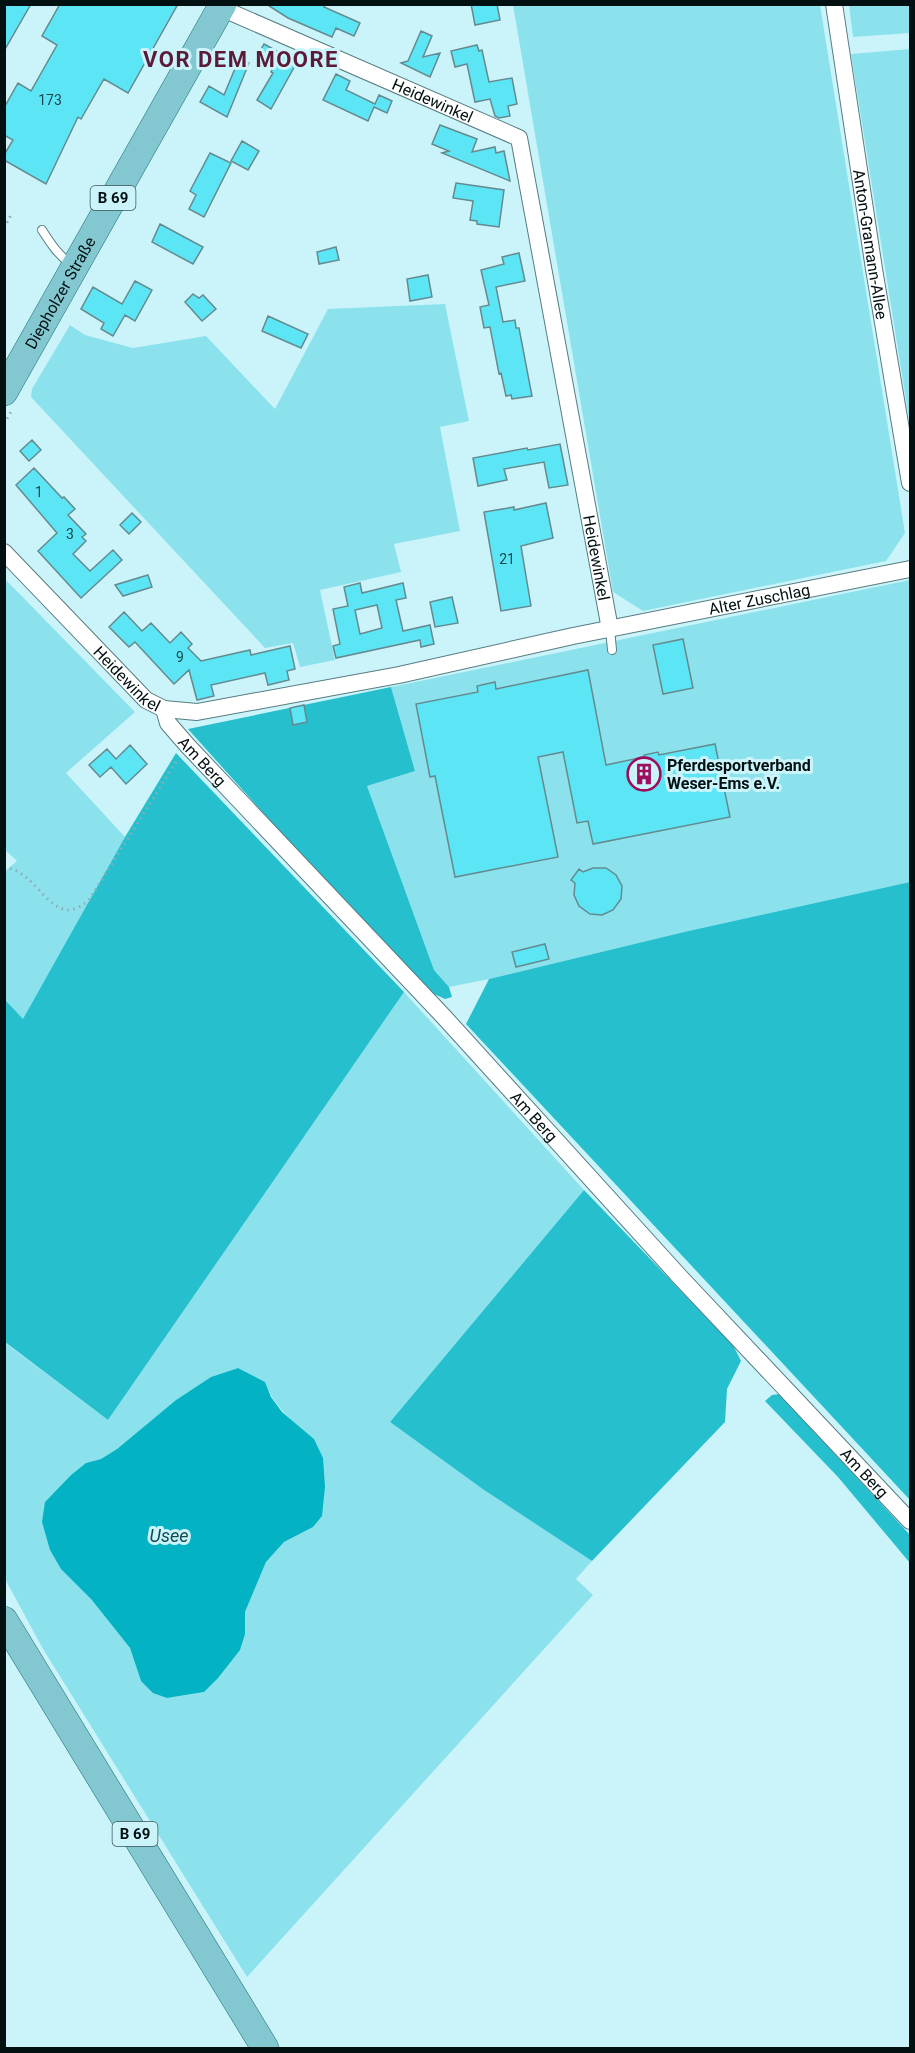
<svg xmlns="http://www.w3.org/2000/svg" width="915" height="2053" viewBox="0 0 915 2053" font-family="Roboto,sans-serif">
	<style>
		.green { fill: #8ce2ec; fill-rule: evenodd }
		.forest { fill: #26bfce }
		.water { fill: #03b3c3 }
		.building { fill: #5ce6f5; stroke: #648a8f; stroke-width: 1.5; fill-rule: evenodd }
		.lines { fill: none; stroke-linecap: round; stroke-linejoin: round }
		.lane-casing { stroke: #567c81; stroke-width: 10 }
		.street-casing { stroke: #567c81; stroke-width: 18 }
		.primary-casing { stroke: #207079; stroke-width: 28 }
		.path { stroke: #8eaeb3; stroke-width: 3; stroke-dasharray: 1.5 4.5; stroke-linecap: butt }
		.lane { stroke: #fff; stroke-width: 8 }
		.street { stroke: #fff; stroke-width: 16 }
		.primary { stroke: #83c8d0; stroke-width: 27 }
		.labels { text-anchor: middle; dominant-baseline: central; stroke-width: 6; stroke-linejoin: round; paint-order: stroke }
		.number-label { font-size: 14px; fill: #19464b }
		.shield { fill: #cbf4fa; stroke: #3f5458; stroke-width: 1.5 }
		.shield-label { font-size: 15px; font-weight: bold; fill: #031012 }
		.street-label { font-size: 16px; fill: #031012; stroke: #cbf4fa }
		.poi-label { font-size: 16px; font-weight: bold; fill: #031012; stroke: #cbf4fa; text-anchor: start }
		.water-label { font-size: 18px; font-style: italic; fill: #0d4b52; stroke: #cbf4fa }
		.district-label { font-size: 22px; font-weight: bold; letter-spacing: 1.5px; fill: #5b1a38; stroke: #cbf4fa }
	</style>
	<rect width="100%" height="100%" fill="#cbf4fa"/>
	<path class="green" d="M513,5H820L905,533L886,561L643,611L613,592Z
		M849,5H910V33L853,37Z
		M910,49V425L851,54Z
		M445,304L469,421L440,427L460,531L394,544L401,572L320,590L335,660L300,667L293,643L265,648L31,397L32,389L70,325L85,335L133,348L206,336L275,409L328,309Z
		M5,579L135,712L66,773L125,837L23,1020L5,1000L4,872L17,861L4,849Z
		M910,580V882L684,932L489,979L449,987L434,970L367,786L415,771L391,687Z
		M404,992L584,1190L390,1422L484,1490L592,1561L576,1579L593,1595L247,1977L43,1649L5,1579L4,1342L108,1420ZM238,1368L265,1382C274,1408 294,1422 314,1439L313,1527L284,1542L266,1562L245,1612V1634L204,1692L167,1698L141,1681L130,1648L91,1599L45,1502L71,1475L86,1463L101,1459L117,1449L176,1400L211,1377Z"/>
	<path class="forest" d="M391,687L415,771L367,786L434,970L449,987L452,997L445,999L434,994L319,875L188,729Z
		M176,753L404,992L108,1420L5,1342V1000L23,1019L125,837Z
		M910,882V1500L466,1024L489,979L684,932Z
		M584,1190L733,1345L741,1361L727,1389L725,1422L592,1561L484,1490L390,1422Z
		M780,1394L910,1535V1563L838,1477L765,1401L772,1395Z"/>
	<path class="water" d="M238,1368L265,1382L271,1397L282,1412L314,1439L323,1458L325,1487L322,1516L313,1527L284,1542L266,1562L245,1612V1634L240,1650L218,1678L204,1692L167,1698L153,1693L141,1681L130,1648L91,1599L61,1569L50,1550L42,1522L45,1502L71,1475L86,1463L101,1459L117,1449L176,1400L211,1377Z"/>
	<path class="building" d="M4,4H31L4,51Z
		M60,4H178L128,93L104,79L81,119L78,117L46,184L4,160V155L13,140L4,135V108L18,83L31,91L57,45L42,36Z
		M266,4H326L324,7L360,23L354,36L336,28L332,37L288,18Z
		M471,4H497L500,20L475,25Z
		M421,31L432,36L423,57L440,53L430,77L401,63L408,61Z
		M264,44L297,62L271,109L257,100L273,73L271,72L272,70L255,60Z
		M477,45L479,51L482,50L489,82L512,78L517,104L508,106L510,116L499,118L495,116L490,99L475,102L467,64L455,67L451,51Z
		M239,59L249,63L227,117L200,102L209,86L224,95Z
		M336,74L350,81L346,90L375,104L379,95L392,101L387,113L374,107L368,121L323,100Z
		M440,125L477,139L472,152L495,147L496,153L504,151L510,181L442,153L449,151L432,144Z
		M242,141L259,151L248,170L231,161Z
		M210,153L231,163L204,217L189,209L196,195L190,191Z
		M456,183L504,190L499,227L477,224V221L470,220L473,201L453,198Z
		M160,224L203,247L193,264L152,242Z
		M336,247L339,260L319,264L317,252Z
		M519,253L525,281L496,287L503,322L515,320L516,328H519L532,396L512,399L511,395L506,396L501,373L499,374L490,327L484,328L480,307L489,305L481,270L504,264L502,257Z
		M428,275L432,297L410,301L407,279Z
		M135,281L152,290L135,321L125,315L113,336L101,329L104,323L81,309L93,287L122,304Z
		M193,294L199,298L203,295L216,309L202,321L185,302Z
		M268,316L308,334L301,348L262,331Z
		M32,440L41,450L29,461L20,451Z
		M560,444L568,485L549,488L544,462L504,469L507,480L478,486L473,458L527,448L528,450Z
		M34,468L62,498L64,497L75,509L68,515L86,534L82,537L86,541L73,554L90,571L113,550L122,560L81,598L38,551L57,533L16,485Z
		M546,503L553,538L521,546L531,606L501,611L484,512L514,507V510Z
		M132,513L141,522L129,534L120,525Z
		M148,575L152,587L123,596L115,585Z
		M360,583L362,593L403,583L406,598L396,600L403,631L430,625L434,644L421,647L420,640L336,658L333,646L340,644L333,609L348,606L344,587ZM377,605L382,628L360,634L355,610Z
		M452,597L458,623L435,627L430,602Z
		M124,612L142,631L151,623L170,643L181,632L192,644L188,648L201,661L250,650L251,655L290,646L295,669L287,671L289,680L268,685L265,673L211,685L214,696L197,700L189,670L174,684L135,642L129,647L109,627Z
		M683,639L693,688L663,694L653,645Z
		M588,670L606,765L644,757V755L658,752L659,755L715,744L730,817L593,844L588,821L577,823L563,752L538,757L558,857L455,877L435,776L430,777L416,704L478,692L477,686L495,682L496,689Z
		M304,705L307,722L293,725L290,708Z
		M130,745L147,764L126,784L111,767L100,777L89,765L107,749L116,759Z
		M593,868H606L616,875L622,886L621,899L613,910L602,915L590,914L579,906L574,895L575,883L571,880L579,869L583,872Z
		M545,944L549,959L516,967L512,952Z"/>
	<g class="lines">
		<g class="lane-casing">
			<path id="lane" d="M42,230C51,244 58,255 71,264
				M610,629L612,650"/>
		</g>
		<g class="street-casing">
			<g id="street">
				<path id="s1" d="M834,4L874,269L910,483"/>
				<path id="s2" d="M221,8L519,138L610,629"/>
				<path id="s3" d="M4,552L146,700L164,709L197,712L399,675L573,636L910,569"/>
				<path id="s4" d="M164,709L168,723L187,745L445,1018L680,1277L910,1521"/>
			</g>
		</g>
		<g class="primary-casing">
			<g id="primary">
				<path id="s5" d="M4,392L223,4"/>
				<path d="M4,1620L265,2048"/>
			</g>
		</g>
		<path class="path" d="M4,228L11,215
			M4,424L12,410
			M4,868C39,868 51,934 89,900L178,759"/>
		<use href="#lane" class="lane"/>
		<use href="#street" class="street"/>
		<use href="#primary" class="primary"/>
	</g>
	<defs>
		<g id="building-ring" transform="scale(1.725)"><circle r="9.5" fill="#cbf4fa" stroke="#9d0e5c" stroke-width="1.5"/><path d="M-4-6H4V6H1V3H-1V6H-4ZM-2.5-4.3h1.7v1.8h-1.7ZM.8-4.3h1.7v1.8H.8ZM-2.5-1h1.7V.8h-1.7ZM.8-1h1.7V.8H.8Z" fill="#9d0e5c"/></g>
	</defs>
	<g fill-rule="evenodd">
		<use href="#building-ring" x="644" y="774"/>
	</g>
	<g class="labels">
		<g class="number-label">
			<text x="50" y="100">173</text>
			<text x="39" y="492">1</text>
			<text x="70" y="534">3</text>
			<text x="507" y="559">21</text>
			<text x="180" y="657">9</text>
		</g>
		<g class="shield">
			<rect x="90.5" y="186" width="45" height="24" rx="4.5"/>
			<rect x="112.5" y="1822" width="45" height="24" rx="4.5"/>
		</g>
		<g class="shield-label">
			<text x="113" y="198">B 69</text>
			<text x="135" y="1834">B 69</text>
		</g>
		<g class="street-label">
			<text stroke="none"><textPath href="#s2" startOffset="231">Heidewinkel</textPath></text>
			<text stroke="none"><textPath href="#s1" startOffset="243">Anton-Gramann-Allee</textPath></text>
			<text stroke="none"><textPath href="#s5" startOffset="114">Diepholzer Straße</textPath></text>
			<text stroke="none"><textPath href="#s2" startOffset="752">Heidewinkel</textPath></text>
			<text stroke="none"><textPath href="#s3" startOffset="832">Alter Zuschlag</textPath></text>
			<text stroke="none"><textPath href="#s3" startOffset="177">Heidewinkel</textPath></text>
			<text stroke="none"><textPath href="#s4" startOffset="66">Am Berg</textPath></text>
			<text stroke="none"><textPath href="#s4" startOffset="552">Am Berg</textPath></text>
			<text stroke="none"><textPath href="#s4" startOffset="1038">Am Berg</textPath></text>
		</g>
		<g class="poi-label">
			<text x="667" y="765">Pferdesportverband<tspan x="667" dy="18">Weser-Ems e.V.</tspan></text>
		</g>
		<g class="water-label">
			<text x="169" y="1535">Usee</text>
		</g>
		<g class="district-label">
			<text x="241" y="59">VOR DEM MOORE</text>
		</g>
	</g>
	<rect width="915" height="2053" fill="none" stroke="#031012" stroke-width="12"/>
</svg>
